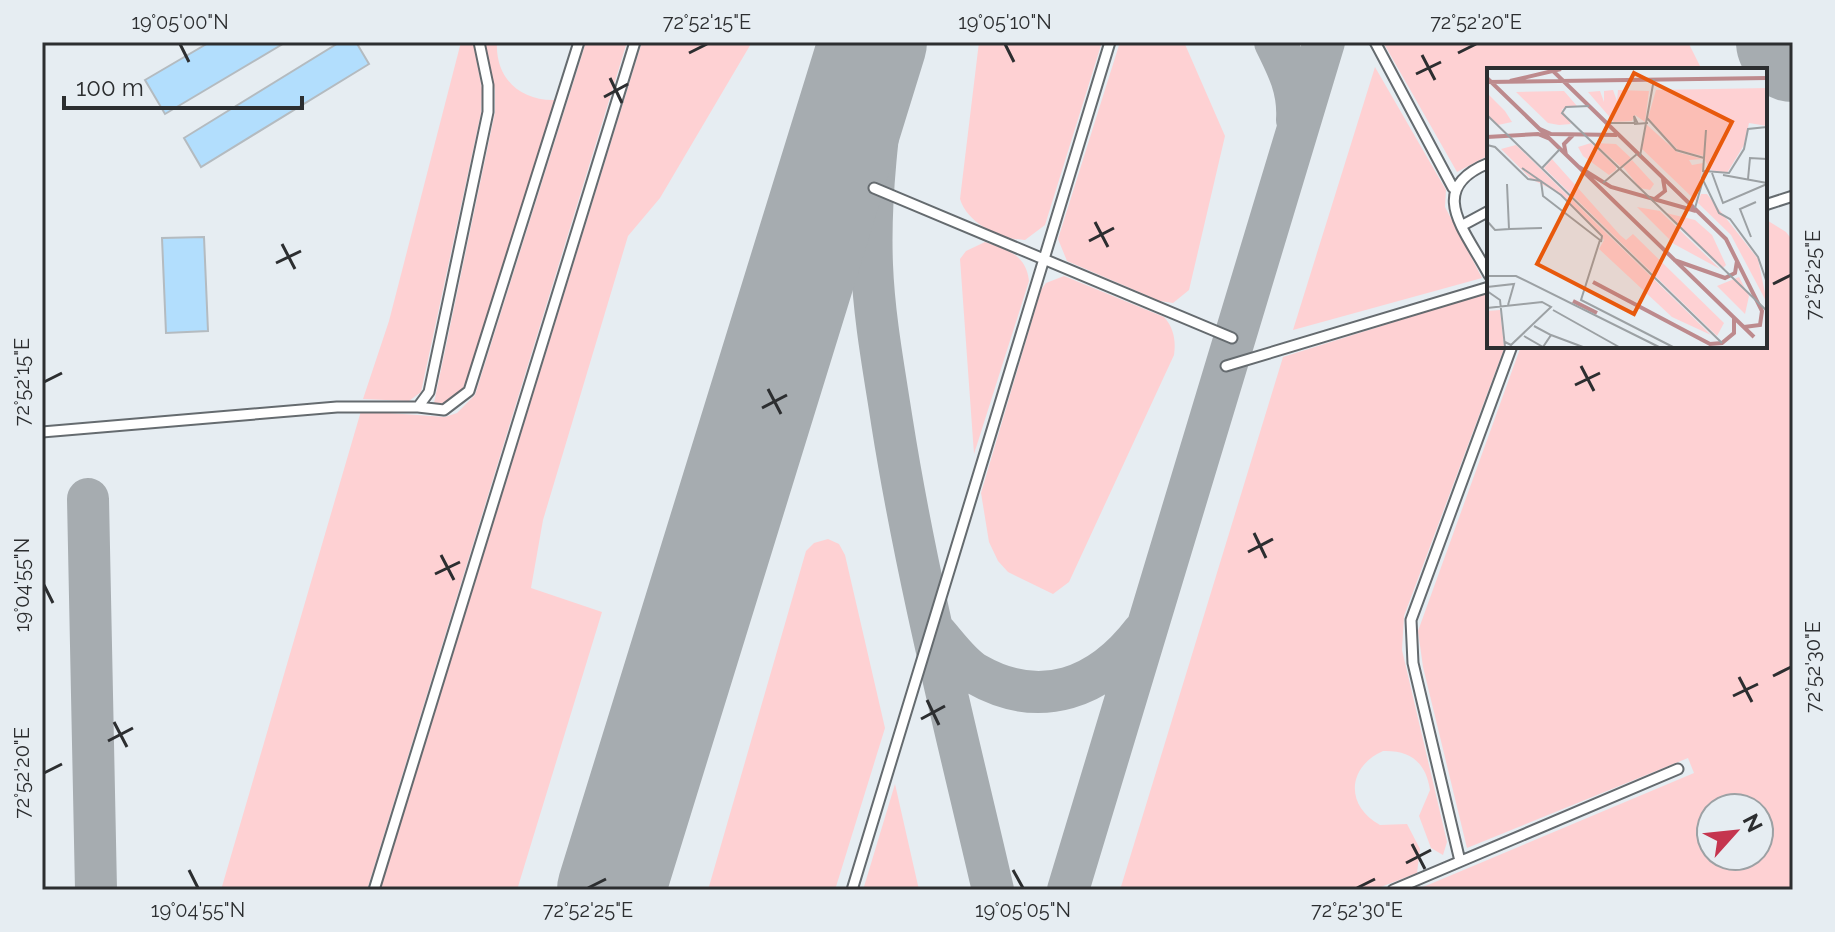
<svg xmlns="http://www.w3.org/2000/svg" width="1835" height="932" viewBox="0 0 1835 932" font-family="Raleway,sans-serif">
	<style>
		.green { fill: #fed1d3; fill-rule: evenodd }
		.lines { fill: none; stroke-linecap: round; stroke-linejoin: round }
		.taxiway { stroke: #a6acb0; stroke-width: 42 }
		.runway { stroke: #a6acb0; stroke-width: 108 }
		.building { fill: #b2defd; stroke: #b4bbc0; stroke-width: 2 }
		.lane-casing { stroke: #656b6f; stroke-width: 13 }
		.lane { stroke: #fff; stroke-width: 9 }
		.ticks { fill: none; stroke: #2c2e30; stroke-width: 3 }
		.inset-river { fill: none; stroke: #bd8a8d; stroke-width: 4 }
		.inset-road { fill: none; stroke: #9ca1a4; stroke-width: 2 }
		.view { fill: #e8590c; fill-opacity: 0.15; stroke: #e8590c; stroke-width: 4 }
		.inset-edge { fill: none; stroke: #2c2e30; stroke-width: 4 }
		.neatline { fill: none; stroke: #2c2e30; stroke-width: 3 }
		.ticks-label { font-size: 20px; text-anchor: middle; fill: #2c2e30 }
	</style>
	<rect width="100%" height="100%" fill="#e6edf2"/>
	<path class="green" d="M461,42H473L482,89L481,113L421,392L409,401L363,399L389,321Z
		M484,42H497C495,78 520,101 555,100L472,368L459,396L443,405L434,403L495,112V90Z
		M586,42H627L367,890H221L361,411L445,417L457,413L475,395Z
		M642,42H752L660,198L628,236L543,520L531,588L602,612L517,890H380Z
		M979,42H1102L1045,225L1025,240C1000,239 968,224 960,199Z
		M1120,42H1184L1225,136L1189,290L1173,303L1160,301L1067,261L1058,239Z
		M1383,42H1688L1702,70H1489V155L1457,172Z
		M1375,67L1446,190L1445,207L1482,278L1293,330Z
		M1765,219L1786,232L1793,241V890H1416L1694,773L1688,758L1467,848L1423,667L1418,631L1521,346H1765ZM1711,808H1759V856H1711Z
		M985,242C1007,250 1026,254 1029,281L974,454L960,259L966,251Z
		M1064,276L1164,317C1174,328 1176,341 1174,355L1069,582L1053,594L1008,572L998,561L989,542L981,493L1041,290L1046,283Z
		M1489,292V346H1505L1404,616L1402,650L1447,842L1443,855L1431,848L1419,816L1430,790C1426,763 1411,750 1383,751C1347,767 1345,806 1380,825L1407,824L1420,849L1417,873L1373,890H1120L1283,357Z
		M828,539L839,544L845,555L885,728L835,890H708L806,551L814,543Z
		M895,784L919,890H863Z"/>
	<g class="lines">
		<path class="taxiway" d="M890,42C880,116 869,191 872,265C874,317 884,370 892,422C917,580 957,735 993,890
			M1275,42C1288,68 1299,90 1297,120
			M88,499L96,890
			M933,630C946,644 960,665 976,674C1041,711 1100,688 1143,632
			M1068,890L1324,42"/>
		<path class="runway" d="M1790,42L1793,48
			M611,890L873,42"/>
	</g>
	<path class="building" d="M210,42H286L165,114L145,80Z
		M340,42H356L369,64L201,167L184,138Z
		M204,237L208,331L166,333L162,238Z"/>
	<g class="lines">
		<g class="lane-casing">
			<path id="lane" d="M1375,42L1453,188
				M1489,163C1424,189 1466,231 1489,275
				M874,188L1232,338
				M1765,205L1793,196
				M1463,225L1489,211
				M1226,366L1489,287
				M418,407L444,410L469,391L579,42
				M42,432L337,407H418L429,392L488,112V85L479,42
				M1460,861L1413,663L1411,620L1512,346
				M374,890L635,42
				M852,890L1110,42
				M1393,890L1678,769"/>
		</g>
		<use href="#lane" class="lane"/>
	</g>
	<path class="ticks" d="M180,44L189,62M1005,44L1014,62M689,53L707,44M1458,53L1476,44M1422,55L1435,80M1416,74L1441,62M610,78L622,103M604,97L628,84M1095,222L1108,247M1089,241L1114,228M282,244L295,269M276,263L301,251M1773,284L1791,275M1581,366L1594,391M44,382L62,373M1575,385L1600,373M768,389L781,414M762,408L787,395M1254,533L1266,558M1248,552L1273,539M441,555L454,580M435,574L460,562M44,585L53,603M1773,676L1791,667M1739,677L1752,702M1733,696L1758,684M927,700L939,725M921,719L945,706M114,722L127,747M108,741L133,728M44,773L62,764M1412,844L1425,869M1406,863L1431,850M189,870L198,888M1013,870L1023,888M588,888L606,879M1357,888L1375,879"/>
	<g transform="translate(1487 68)">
		<rect width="280" height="280" fill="#e6edf2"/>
		<path d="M280,20V58L262,55L257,77L240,105L223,102L216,88L191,82L161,50L169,22ZM126,22L130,33L131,22L162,23L158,54L148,47L145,53L127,54L101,24L113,23L117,34V23ZM77,23L90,38L75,41L84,56L72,57L61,55L29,24ZM0,25L18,43L25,54L11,57L0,46ZM159,56L190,84L216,91L202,92L205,97L216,95L209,133L155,81ZM104,75L129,99V102L122,107L96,88L91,79ZM107,75L129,76L144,90L134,99ZM29,77L224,267L185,249L112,181L117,172L72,125L44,111L14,81ZM65,91L133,167L139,172L146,166L237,255L230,268L57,100ZM145,92L167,116L163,122L153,120L136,99ZM214,126H220L271,191L280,235L244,167L211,135ZM150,139L173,143L233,201L187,176ZM179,145L208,152L225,167L239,197L236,200ZM252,209L262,228L258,246L230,218ZM13,242L17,278L0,279V243Z" fill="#fed1d3"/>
		<path class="inset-river" d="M64,1L239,171L275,243L273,257L257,259M0,10L267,269M23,13L74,1M0,14L280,10M53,61L64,66L130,67M0,69L51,66L63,71M79,87L77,76L87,66M92,99L124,119L209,143M165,133L178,123L176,111M187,192L238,210L248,205L250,193M106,214L223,276L235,275L247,265V250M86,233L110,245"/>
		<path class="inset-road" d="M102,38L79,39L75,45L280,243M0,47L235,275M160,50L189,82L217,90M119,55H147M151,56L147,48L148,56L161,55M280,59L261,61L257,81L242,105L218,103L215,110L232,145L243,151L271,189L280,215M0,77L8,79L41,111L54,113L56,128L113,172L94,232L186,279M153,88L167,11M35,100L74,127L115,168L114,174M55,100L73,81M216,104L219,62M225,105L236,135L280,116M236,107L280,115M261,111L263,90L280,91M116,115L150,86M208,140L216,112M0,153L8,162L22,161L20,116M22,161L55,160M264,169L253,141L269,134M0,208H29L172,279M0,219L27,216L21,237M0,223L13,232L18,279M0,240L55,234L64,239L24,277L18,274M66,242L132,279M64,267L96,279M37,268L56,279L64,267L47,258"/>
		<path class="view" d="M147,5L245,54L147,246L50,196Z"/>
		<rect width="280" height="280" class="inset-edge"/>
	</g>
	<rect width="1835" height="932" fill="none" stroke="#e6edf2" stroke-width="88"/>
	<g transform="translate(1735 832) rotate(63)"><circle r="38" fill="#e6edf2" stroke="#9ca1a4" stroke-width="2"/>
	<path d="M0-6L14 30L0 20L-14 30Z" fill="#c5354f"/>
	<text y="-12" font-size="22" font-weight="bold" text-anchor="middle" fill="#2c2e30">N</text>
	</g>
	<path d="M64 96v12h238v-12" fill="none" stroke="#2c2e30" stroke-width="4"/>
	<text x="76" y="96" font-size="24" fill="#2c2e30" stroke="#e6edf2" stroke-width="6" paint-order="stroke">100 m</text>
	<rect x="44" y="44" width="1747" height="844" class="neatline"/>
	<g class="ticks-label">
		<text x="180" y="29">19°05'00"N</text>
		<text x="707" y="29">72°52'15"E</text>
		<text x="1005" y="29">19°05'10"N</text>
		<text x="1476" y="29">72°52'20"E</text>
		<text transform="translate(1813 275) rotate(-90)" y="7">72°52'25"E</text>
		<text transform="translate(22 382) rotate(-90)" y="7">72°52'15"E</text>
		<text transform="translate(22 585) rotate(-90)" y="7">19°04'55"N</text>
		<text transform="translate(1813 667) rotate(-90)" y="7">72°52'30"E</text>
		<text transform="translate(22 773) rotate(-90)" y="7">72°52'20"E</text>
		<text x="198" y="917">19°04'55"N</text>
		<text x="588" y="917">72°52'25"E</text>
		<text x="1023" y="917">19°05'05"N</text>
		<text x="1357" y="917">72°52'30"E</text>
	</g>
</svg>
